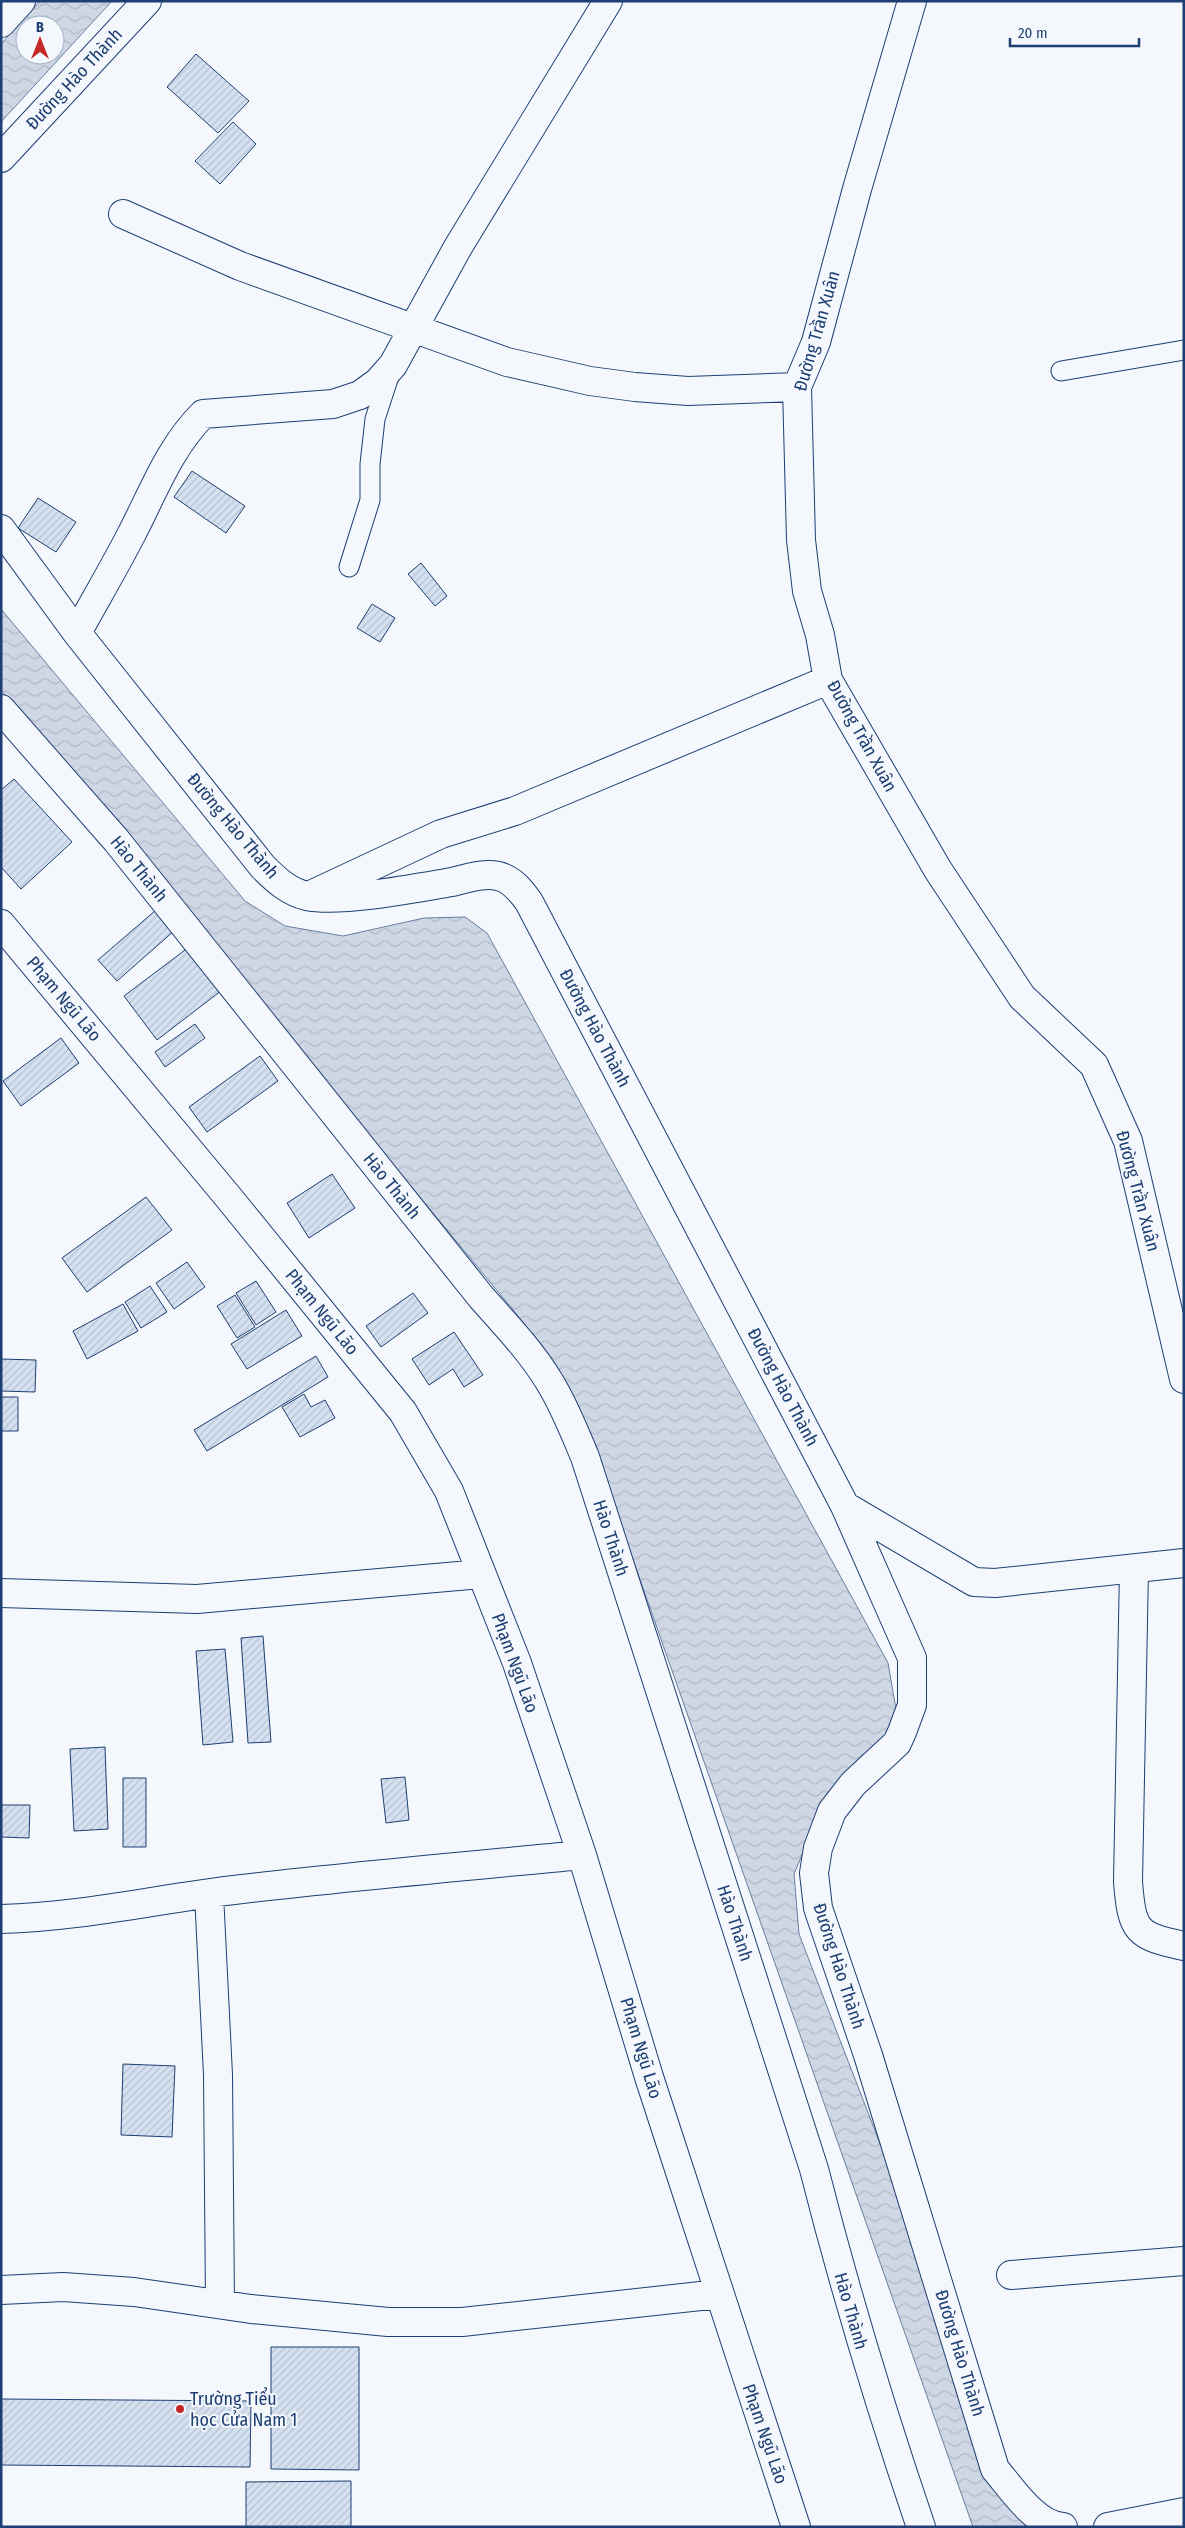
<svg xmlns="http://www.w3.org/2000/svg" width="1185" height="2528" viewBox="0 0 1185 2528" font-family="'Fira Sans Condensed',sans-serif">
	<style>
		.water { fill: url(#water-waves); stroke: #687fa3; fill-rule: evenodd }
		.building { fill: url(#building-hatch); stroke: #1d3f73 }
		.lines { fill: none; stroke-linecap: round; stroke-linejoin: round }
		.service-casing { stroke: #1d3f73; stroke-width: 21 }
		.minor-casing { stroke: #1d3f73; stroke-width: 30 }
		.service { stroke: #f4f7fb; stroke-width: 19 }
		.minor { stroke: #f4f7fb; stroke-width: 28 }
		.poi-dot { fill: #c62828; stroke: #f4f7fb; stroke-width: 2 }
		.labels { text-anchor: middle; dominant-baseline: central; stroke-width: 4; stroke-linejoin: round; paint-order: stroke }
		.street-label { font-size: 18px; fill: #1d3f73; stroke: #f4f7fb }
		.poi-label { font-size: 18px; fill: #1d3f73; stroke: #f4f7fb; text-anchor: start }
	</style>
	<defs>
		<pattern id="water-waves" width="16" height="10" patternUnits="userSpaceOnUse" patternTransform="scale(1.25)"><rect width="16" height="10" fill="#cfd7e4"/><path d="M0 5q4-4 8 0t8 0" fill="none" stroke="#b1bac7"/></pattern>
		<pattern id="building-hatch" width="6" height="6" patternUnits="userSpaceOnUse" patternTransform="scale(1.25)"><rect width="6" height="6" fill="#d5e0f0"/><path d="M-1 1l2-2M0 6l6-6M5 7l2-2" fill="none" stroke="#b6c1d1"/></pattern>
	</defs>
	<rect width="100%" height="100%" fill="#f4f7fb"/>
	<path class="water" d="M40,1H112L1,122V44ZM25,25H55V55H25Z
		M1,609L245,901L285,926L343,936L424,918L465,917L487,933L888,1663L897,1715L889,1748L810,1836L794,1874L799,1934L1020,2506L1033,2527H973L598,1460L568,1385L523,1322L1,690Z"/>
	<path class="building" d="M196,54L249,101L218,133L167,87Z
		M233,122L256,144L220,184L195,161Z
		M192,471L245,506L226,533L174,497Z
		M38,498L76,522L56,552L18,528Z
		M421,563L447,596L435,606L408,574Z
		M372,604L395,618L380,642L357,628Z
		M14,779L72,842L21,889L1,867V790Z
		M156,910L174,931L117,981L98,960Z
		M193,944L226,987L157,1040L124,996Z
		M195,1024L205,1038L165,1067L155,1052Z
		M61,1038L79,1063L21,1106L3,1081Z
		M260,1056L278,1081L207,1132L189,1107Z
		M332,1174L355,1208L309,1238L287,1203Z
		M146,1197L172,1230L87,1292L62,1258Z
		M187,1262L205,1287L174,1309L156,1283Z
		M256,1281L276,1312L256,1325L236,1293Z
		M150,1286L167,1312L141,1328L125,1302Z
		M413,1293L428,1313L381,1347L366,1326Z
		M235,1295L255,1327L237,1338L217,1306Z
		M123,1304L138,1331L87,1359L73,1331Z
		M286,1310L302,1336L247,1369L231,1344Z
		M454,1332L483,1375L464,1387L453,1369L429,1385L412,1359Z
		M316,1356L328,1377L207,1451L194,1430Z
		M1,1359L36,1360L35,1392L1,1391Z
		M304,1394L311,1407L325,1400L335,1418L300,1437L282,1407Z
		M1,1397H18V1431H1Z
		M263,1636L271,1742L248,1743L241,1638Z
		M225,1649L233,1742L203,1745L196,1651Z
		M105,1747L108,1829L74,1831L70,1749Z
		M405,1777L409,1820L386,1823L381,1779Z
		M123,1778H146V1847H123Z
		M1,1805H30L29,1838L1,1837Z
		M123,2064L175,2066L172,2137L121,2135Z
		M271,2347H359V2470L271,2469Z
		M1,2399L251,2401L250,2467L1,2465Z
		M351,2481V2527H246V2482Z"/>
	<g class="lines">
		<g class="service-casing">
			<path id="service" d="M1061,371L1184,350
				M349,567L370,500V464L375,419L390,373"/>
		</g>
		<g class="minor-casing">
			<path id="minor" d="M912,1L857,189L816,342L797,387L801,540L807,591L820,635L828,680L938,870L1022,997L1094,1065L1128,1141L1184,1379
				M1,23L21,1
				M1,158L147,1
				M123,214L240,266L507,362L590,381L635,387L688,391L797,387
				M1,529L77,633L263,867C276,880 289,892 307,896C340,903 417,888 452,882C467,878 489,871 504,878C515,883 522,892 529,902L845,1506L912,1658V1705L902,1732L897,1743L853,1784L832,1811L818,1848L814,1873L818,1908L868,2055L995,2469C1012,2489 1035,2525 1063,2527
				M77,633C95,600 114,568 131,535C153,493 169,448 203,414L333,404L360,395L378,382L393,365L458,247L608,1
				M1,709L116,840L481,1297C505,1324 530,1350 549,1381C564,1405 574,1431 585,1457L814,2169C845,2291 880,2407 921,2527
				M315,893L441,834L515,811L828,680
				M1,924L229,1198L403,1412L449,1491L517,1663L582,1855L649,2077L796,2527
				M845,1506L974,1582L995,1583L1184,1563
				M1134,1569L1128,1882C1132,1931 1136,1936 1184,1946
				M1,1593L197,1599L481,1574
				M209,1894L218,2075L220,2304
				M1,1919C83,1917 161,1898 242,1889C355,1876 468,1866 582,1855
				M1011,2275L1184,2261
				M1,2290L63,2287L134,2292L251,2309L388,2322H462L719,2294
				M1108,2527L1184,2512"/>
		</g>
		<use href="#service" class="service"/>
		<use href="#minor" class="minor"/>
	</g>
	<circle class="poi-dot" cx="180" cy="2409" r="5"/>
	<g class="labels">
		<g class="street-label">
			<text transform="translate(74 79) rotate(-47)">Đường Hào Thành</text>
			<text transform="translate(817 331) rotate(-74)">Đường Trần Xuân</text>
			<text transform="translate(862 736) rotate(61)">Đường Trần Xuân</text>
			<text transform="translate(233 826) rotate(50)">Đường Hào Thành</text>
			<text transform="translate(139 869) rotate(51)">Hào Thành</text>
			<text transform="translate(64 999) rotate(50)">Phạm Ngũ Lão</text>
			<text transform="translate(595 1028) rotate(62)">Đường Hào Thành</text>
			<text transform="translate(392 1186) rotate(51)">Hào Thành</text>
			<text transform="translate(1138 1191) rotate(75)">Đường Trần Xuân</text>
			<text transform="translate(322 1312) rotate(51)">Phạm Ngũ Lão</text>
			<text transform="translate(783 1387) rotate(62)">Đường Hào Thành</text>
			<text transform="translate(611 1538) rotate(72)">Hào Thành</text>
			<text transform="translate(515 1663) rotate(70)">Phạm Ngũ Lão</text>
			<text transform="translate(735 1923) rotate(72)">Hào Thành</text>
			<text transform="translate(839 1966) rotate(72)">Đường Hào Thành</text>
			<text transform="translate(641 2048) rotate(73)">Phạm Ngũ Lão</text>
			<text transform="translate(851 2311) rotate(74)">Hào Thành</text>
			<text transform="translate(960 2353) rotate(73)">Đường Hào Thành</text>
			<text transform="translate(765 2434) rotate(71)">Phạm Ngũ Lão</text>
		</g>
		<g class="poi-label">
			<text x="190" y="2399">Trường Tiểu<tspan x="190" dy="21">học Cửa Nam 1</tspan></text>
		</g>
	</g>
	<rect width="1185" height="2528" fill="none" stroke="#1d3f73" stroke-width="5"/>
	<g transform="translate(40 40)"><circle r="24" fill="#f4f7fb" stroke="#9eadc5"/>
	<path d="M0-4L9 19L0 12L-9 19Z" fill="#c62828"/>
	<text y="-8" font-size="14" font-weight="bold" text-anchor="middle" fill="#1d3f73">B</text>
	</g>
	<path d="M1010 38v8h129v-8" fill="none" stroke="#1d3f73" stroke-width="2.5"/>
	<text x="1018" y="38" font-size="15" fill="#1d3f73" stroke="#f4f7fb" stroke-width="4" paint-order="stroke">20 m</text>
</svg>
